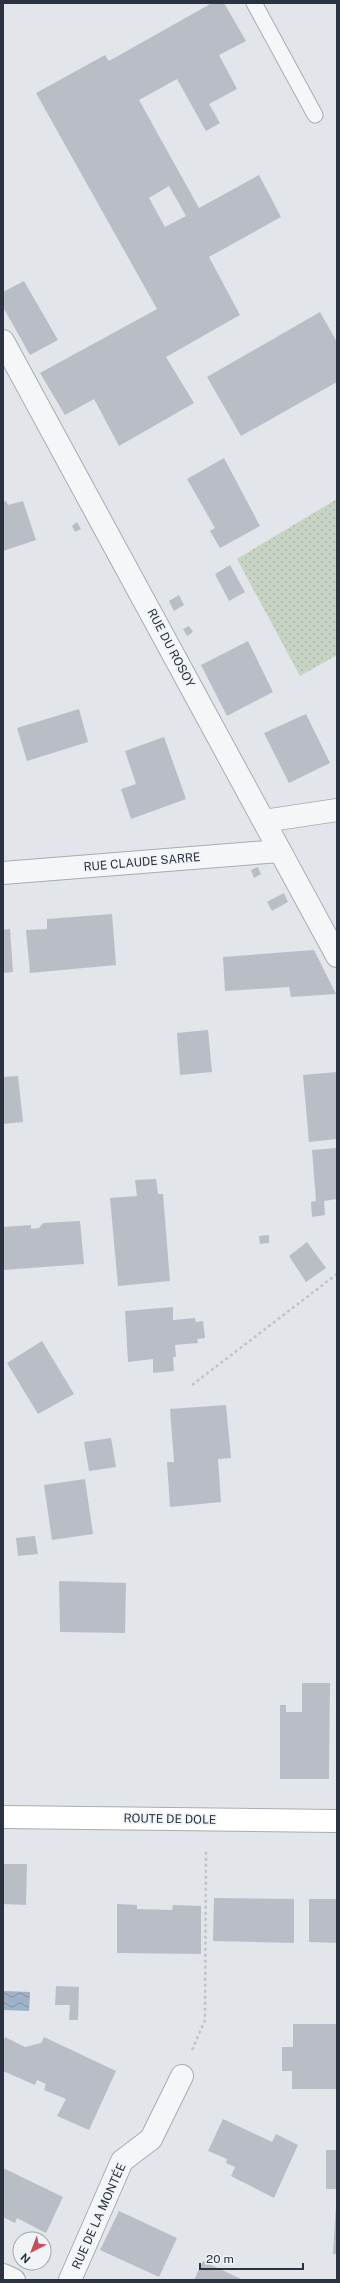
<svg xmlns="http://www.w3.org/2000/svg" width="340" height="2283" viewBox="0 0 340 2283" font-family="'Public Sans',sans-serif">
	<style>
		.grass { fill: url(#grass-dots) }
		.water { fill: url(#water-waves) }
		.building { fill: #b9bec6; fill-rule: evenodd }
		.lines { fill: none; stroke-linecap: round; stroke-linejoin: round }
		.service-casing { stroke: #a7acb4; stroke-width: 17 }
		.minor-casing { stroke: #a7acb4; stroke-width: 24 }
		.secondary-casing { stroke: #a7acb4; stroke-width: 24 }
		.path { stroke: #c0c3c8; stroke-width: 2.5; stroke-dasharray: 3 3; stroke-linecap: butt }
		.service { stroke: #f5f6f8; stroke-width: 15 }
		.minor { stroke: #f5f6f8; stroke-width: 22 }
		.secondary { stroke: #fff; stroke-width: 22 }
		.labels { text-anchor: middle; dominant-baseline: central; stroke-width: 3.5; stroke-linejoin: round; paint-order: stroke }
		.street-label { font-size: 12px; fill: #2b3341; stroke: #f1f4f7 }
	</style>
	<defs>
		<pattern id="grass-dots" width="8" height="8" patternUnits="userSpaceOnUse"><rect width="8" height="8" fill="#c7d3c3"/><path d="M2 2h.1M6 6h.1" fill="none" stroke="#abb6a9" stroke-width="1.8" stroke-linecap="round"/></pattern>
		<pattern id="water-waves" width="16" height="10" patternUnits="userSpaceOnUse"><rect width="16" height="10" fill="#9fb2c8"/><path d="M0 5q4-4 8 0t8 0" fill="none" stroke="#8291a4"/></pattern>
	</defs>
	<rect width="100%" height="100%" fill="#e2e5ea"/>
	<path class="grass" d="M337,499V655L300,676L237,559Z"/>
	<path class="water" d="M3,1991L30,1992L29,2011L3,2010Z"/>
	<path class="building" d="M212,3H224L246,41L219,55L237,89L209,104L220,123L206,131L177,79L139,100L199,208L259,175L281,217L209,257L240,315L166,357L194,403L119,446L94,399L65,415L40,373L157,309L36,93L105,55L109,61ZM169,186L186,216L165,227L149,198Z
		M24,281L58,340L30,355L3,307V292Z
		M320,312L337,342V382L241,436L207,377Z
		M224,458L260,526L220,548L210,531L215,528L187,479Z
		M6,501L8,505L23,501L36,540L3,551V502Z
		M77,522L81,529L75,532L72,526Z
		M230,565L245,592L229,601L215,574Z
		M179,595L184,605L174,611L169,601Z
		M189,626L193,632L187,636L183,629Z
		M248,641L273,692L227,716L201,665Z
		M79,709L88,742L27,761L17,728Z
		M306,714L330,763L289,783L264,733Z
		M164,737L186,799L131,819L121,789L136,784L125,751Z
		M258,867L261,874L254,878L251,870Z
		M284,893L288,902L272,911L267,902Z
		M112,914L116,965L30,973L26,930L47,929V919Z
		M10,929L13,972L3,973V930Z
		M314,950L336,994L291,997L289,987L225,991L223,957Z
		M208,1030L212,1072L180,1075L177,1033Z
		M337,1072V1139L309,1142L303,1075Z
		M18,1076L23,1122L3,1124V1077Z
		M337,1148V1199L324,1201L325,1215L312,1217L311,1202L316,1201L312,1150Z
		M156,1179L158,1194H163L170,1281L118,1286L110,1198L137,1196L135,1180Z
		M80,1221L84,1264L3,1270V1227L31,1225V1229L39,1228L43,1223Z
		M269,1235V1243L260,1244L259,1236Z
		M307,1242L326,1268L306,1282L289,1256Z
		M173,1307V1320L195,1318L196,1322L203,1321L205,1338L197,1339L198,1343L175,1345L176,1357H173L174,1371L153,1373V1359L128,1362L125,1311Z
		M42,1341L74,1394L38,1414L7,1363Z
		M226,1405L231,1458L218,1459L221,1502L170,1507L167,1462H174L170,1409Z
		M111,1438L116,1467L89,1471L84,1442Z
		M85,1479L93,1534L52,1540L44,1485Z
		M35,1536L38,1554L18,1556L16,1538Z
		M59,1581L126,1583L125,1633L60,1632Z
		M302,1683H330L329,1779H280V1705H286V1712H302Z
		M3,1864H27L26,1905L3,1904Z
		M214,1898L294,1899V1943L213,1941Z
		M309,1899H337V1943L309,1942Z
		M117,1904L137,1905V1909L172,1910L173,1905L201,1906V1954L117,1953Z
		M56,1986L79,1987L78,2020H69L70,2005H55Z
		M293,2024H337V2089H292V2071H282V2047H293Z
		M5,2037L25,2047L41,2043L44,2037L116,2071L89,2130L57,2116L66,2099L44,2090L46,2084L37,2080L35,2085L3,2071V2043Z
		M223,2119L272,2142L276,2134L298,2145L274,2198L231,2176L235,2167L226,2163L227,2159L208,2151Z
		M326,2150H337V2189H326Z
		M3,2168L63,2197L46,2233L17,2218L15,2223L3,2217Z
		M336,2205H337V2254H333Z
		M119,2211L177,2238L159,2277L100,2250Z
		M203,2261L243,2280H194Z"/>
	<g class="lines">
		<g class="service-casing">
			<path id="service" d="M254,3L315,115"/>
		</g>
		<g class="minor-casing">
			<path id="minor" d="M3,341L337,956
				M264,821L337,810
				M3,873L280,851
				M3,2275L14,2280
				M70,2280L122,2161L151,2139L182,2076"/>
		</g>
		<g class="secondary-casing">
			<path id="secondary" d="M3,1817L337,1821"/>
		</g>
		<path class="path" d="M192,1385L337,1274
			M192,2050L205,2020L206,1849"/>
		<use href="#service" class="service"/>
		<use href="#minor" class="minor"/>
		<use href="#secondary" class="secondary"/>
	</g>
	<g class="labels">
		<g class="street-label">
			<text transform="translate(171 648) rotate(62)">RUE DU ROSOY</text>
			<text transform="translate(142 862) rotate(-5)">RUE CLAUDE SARRE</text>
			<text transform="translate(170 1819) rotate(1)">ROUTE DE DOLE</text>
			<text transform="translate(99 2216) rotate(-66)">RUE DE LA MONTÉE</text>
		</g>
	</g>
	<rect width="340" height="2283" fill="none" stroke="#2b3341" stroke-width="8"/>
	<g transform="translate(32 2251) rotate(222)"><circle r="19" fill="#f1f4f7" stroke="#a2a7ae"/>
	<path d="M0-3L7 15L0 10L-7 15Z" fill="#c84d5f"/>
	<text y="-6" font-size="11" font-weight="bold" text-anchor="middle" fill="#2b3341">N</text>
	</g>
	<path d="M200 2263v6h103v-6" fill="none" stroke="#2b3341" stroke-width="2"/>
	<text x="206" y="2263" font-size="12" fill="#2b3341" stroke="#f1f4f7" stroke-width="3" paint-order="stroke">20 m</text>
</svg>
